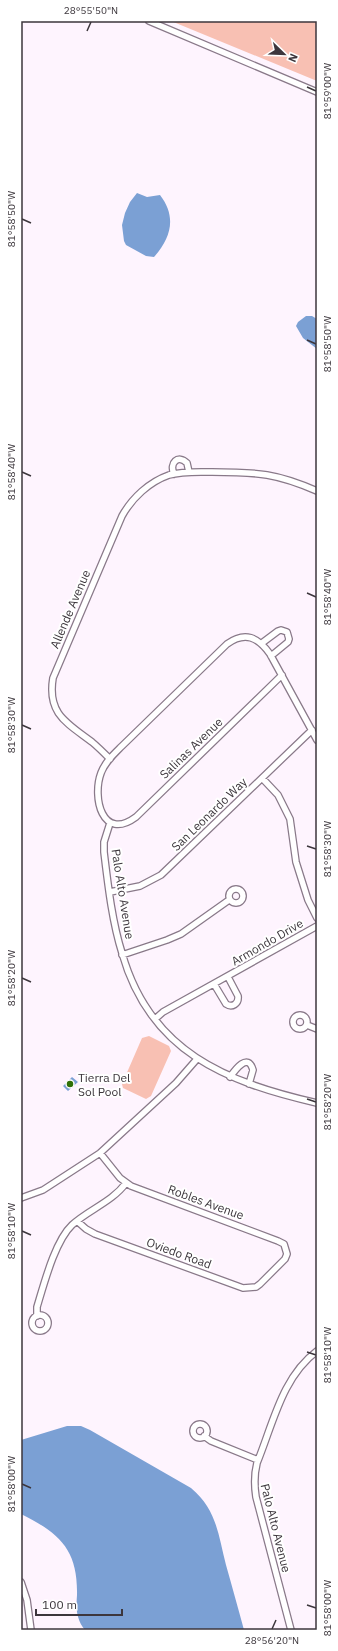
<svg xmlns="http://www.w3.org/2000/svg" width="338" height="1651" viewBox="0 0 338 1651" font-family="'IBM Plex Sans',sans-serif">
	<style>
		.green { fill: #f8c0b3 }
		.water { fill: #7ba0d4 }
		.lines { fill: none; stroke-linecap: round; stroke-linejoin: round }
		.minor-casing { stroke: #897989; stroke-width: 8 }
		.minor { stroke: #fff; stroke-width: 5.5 }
		.ticks { fill: none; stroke: #3c363c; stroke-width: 1.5 }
		.poi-dot { fill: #2f7007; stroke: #fff; stroke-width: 1.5 }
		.labels { text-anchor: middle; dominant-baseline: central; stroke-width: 4; stroke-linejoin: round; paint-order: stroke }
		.street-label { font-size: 12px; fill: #3c363c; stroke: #fff }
		.poi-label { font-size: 12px; fill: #3c363c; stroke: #fff; text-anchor: start }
		.neatline { fill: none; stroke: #3c363c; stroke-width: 1.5 }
		.ticks-label { font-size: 10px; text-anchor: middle; fill: #3c363c }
	</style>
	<rect width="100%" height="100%" fill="#fef4fe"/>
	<path class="green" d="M171,21H317V81Z
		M149,1036L169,1046L171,1051L151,1096L146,1099L123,1088L122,1084L142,1038Z"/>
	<path class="water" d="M137,193L147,197L160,195C177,217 171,238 154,257L146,256L126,245L124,241L122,225L125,213L130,202Z
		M306,316H312L317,319V349L303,338L296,326L298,322Z
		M72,1077L78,1082L68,1091L63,1086Z
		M67,1426H81L90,1430L191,1488C217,1510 218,1534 226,1565C232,1586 238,1608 244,1630H85C76,1619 76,1608 77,1595C78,1549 59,1533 21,1514V1440Z"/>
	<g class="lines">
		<g class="minor-casing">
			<path id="minor" d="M149,21L317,92
				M174,474C169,463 178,454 187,463L189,472
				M262,643L278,631L281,630L287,632L289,639L288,642L271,656
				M282,675L136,817C102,842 92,797 101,773C105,762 114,754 122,746L227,644C245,631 258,637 270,654L317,740
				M110,759C104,753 98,747 92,742C67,723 47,714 53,678L122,516C132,498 149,482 169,475C183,471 198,472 212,472C230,472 249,472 267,475C285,478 301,484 317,491
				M262,778L278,795L290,819L296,862L308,900L317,918
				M110,823L104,842V852C108,885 112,921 122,953C150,1052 226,1082 317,1103
				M229 896a7 7 0 1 1 14 0a7 7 0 1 1-14 0Z
				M110,892L140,886L161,875L312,730
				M122,955L167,940L181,934L229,900
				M214,984L226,1004C232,1008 239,1004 238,996L228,977
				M293 1022a7 7 0 1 1 14 0a7 7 0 1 1-14 0Z
				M155,1019L163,1012L317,926
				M307,1025L317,1029
				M230,1077C235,1070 248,1052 253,1070L249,1084
				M21,1198L43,1190L100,1153L176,1083L197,1059
				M77,1221L86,1229L95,1234L243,1288L256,1287L260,1284L285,1259L287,1254L284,1244L278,1241L131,1186L120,1178L100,1153
				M32 1323a8 8 0 1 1 16 0a8 8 0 1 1-16 0Z
				M37,1316V1307C44,1284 55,1241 72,1225C88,1210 112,1202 126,1183
				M193 1431a7 7 0 1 1 14 0a7 7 0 1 1-14 0Z
				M204,1436L211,1441L258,1460
				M21,1582L27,1600L31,1630
				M291,1630L256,1497C254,1484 254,1475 257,1463C273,1424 282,1377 317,1351"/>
		</g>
		<use href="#minor" class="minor"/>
	</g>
	<path class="ticks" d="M87,31L91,22M307,87L316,91M22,219L31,223M307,340L316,344M22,472L31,476M307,593L316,597M22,725L31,729M307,846L316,849M22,978L31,982M307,1099L316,1102M22,1231L31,1235M307,1352L316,1355M22,1484L31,1488M307,1605L316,1608M272,1629L276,1620"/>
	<circle class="poi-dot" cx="70" cy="1084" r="4"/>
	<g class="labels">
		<g class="street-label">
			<text transform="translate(70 609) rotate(-67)">Allende Avenue</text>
			<text transform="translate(191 748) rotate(-44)">Salinas Avenue</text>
			<text transform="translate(209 814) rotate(-44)">San Leonardo Way</text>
			<text transform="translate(123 894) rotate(81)">Palo Alto Avenue</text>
			<text transform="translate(267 942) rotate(-30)">Armondo Drive</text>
			<text transform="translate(206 1202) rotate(20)">Robles Avenue</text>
			<text transform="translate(179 1253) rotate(20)">Oviedo Road</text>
			<text transform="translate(276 1528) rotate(76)">Palo Alto Avenue</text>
		</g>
		<g class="poi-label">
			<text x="78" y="1077">Tierra Del<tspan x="78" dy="14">Sol Pool</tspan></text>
		</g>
	</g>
	<rect width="338" height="1651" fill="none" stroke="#ffffff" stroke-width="44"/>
	<g transform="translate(284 54) rotate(113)" stroke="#ffffff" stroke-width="3" paint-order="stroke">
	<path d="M0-3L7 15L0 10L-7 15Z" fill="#3c363c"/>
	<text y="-6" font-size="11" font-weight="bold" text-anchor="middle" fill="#3c363c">N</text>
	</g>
	<path d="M36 1609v6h86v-6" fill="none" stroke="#3c363c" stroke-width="2"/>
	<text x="42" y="1609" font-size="12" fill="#3c363c" stroke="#ffffff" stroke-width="3" paint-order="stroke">100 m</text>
	<rect x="22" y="22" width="294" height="1607" class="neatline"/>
	<g class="ticks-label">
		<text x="91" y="14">28°55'50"N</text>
		<text transform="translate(327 91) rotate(-90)" y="4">81°59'00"W</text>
		<text transform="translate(11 219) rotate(-90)" y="4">81°58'50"W</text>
		<text transform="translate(327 344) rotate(-90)" y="4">81°58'50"W</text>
		<text transform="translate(11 472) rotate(-90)" y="4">81°58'40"W</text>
		<text transform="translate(327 597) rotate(-90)" y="4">81°58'40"W</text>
		<text transform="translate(11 725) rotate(-90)" y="4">81°58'30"W</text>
		<text transform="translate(327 849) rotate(-90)" y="4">81°58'30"W</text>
		<text transform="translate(11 978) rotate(-90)" y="4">81°58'20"W</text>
		<text transform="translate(327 1102) rotate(-90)" y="4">81°58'20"W</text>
		<text transform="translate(11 1231) rotate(-90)" y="4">81°58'10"W</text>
		<text transform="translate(327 1355) rotate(-90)" y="4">81°58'10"W</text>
		<text transform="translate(11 1484) rotate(-90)" y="4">81°58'00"W</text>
		<text transform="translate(327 1608) rotate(-90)" y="4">81°58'00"W</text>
		<text x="272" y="1644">28°56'20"N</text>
	</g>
</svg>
